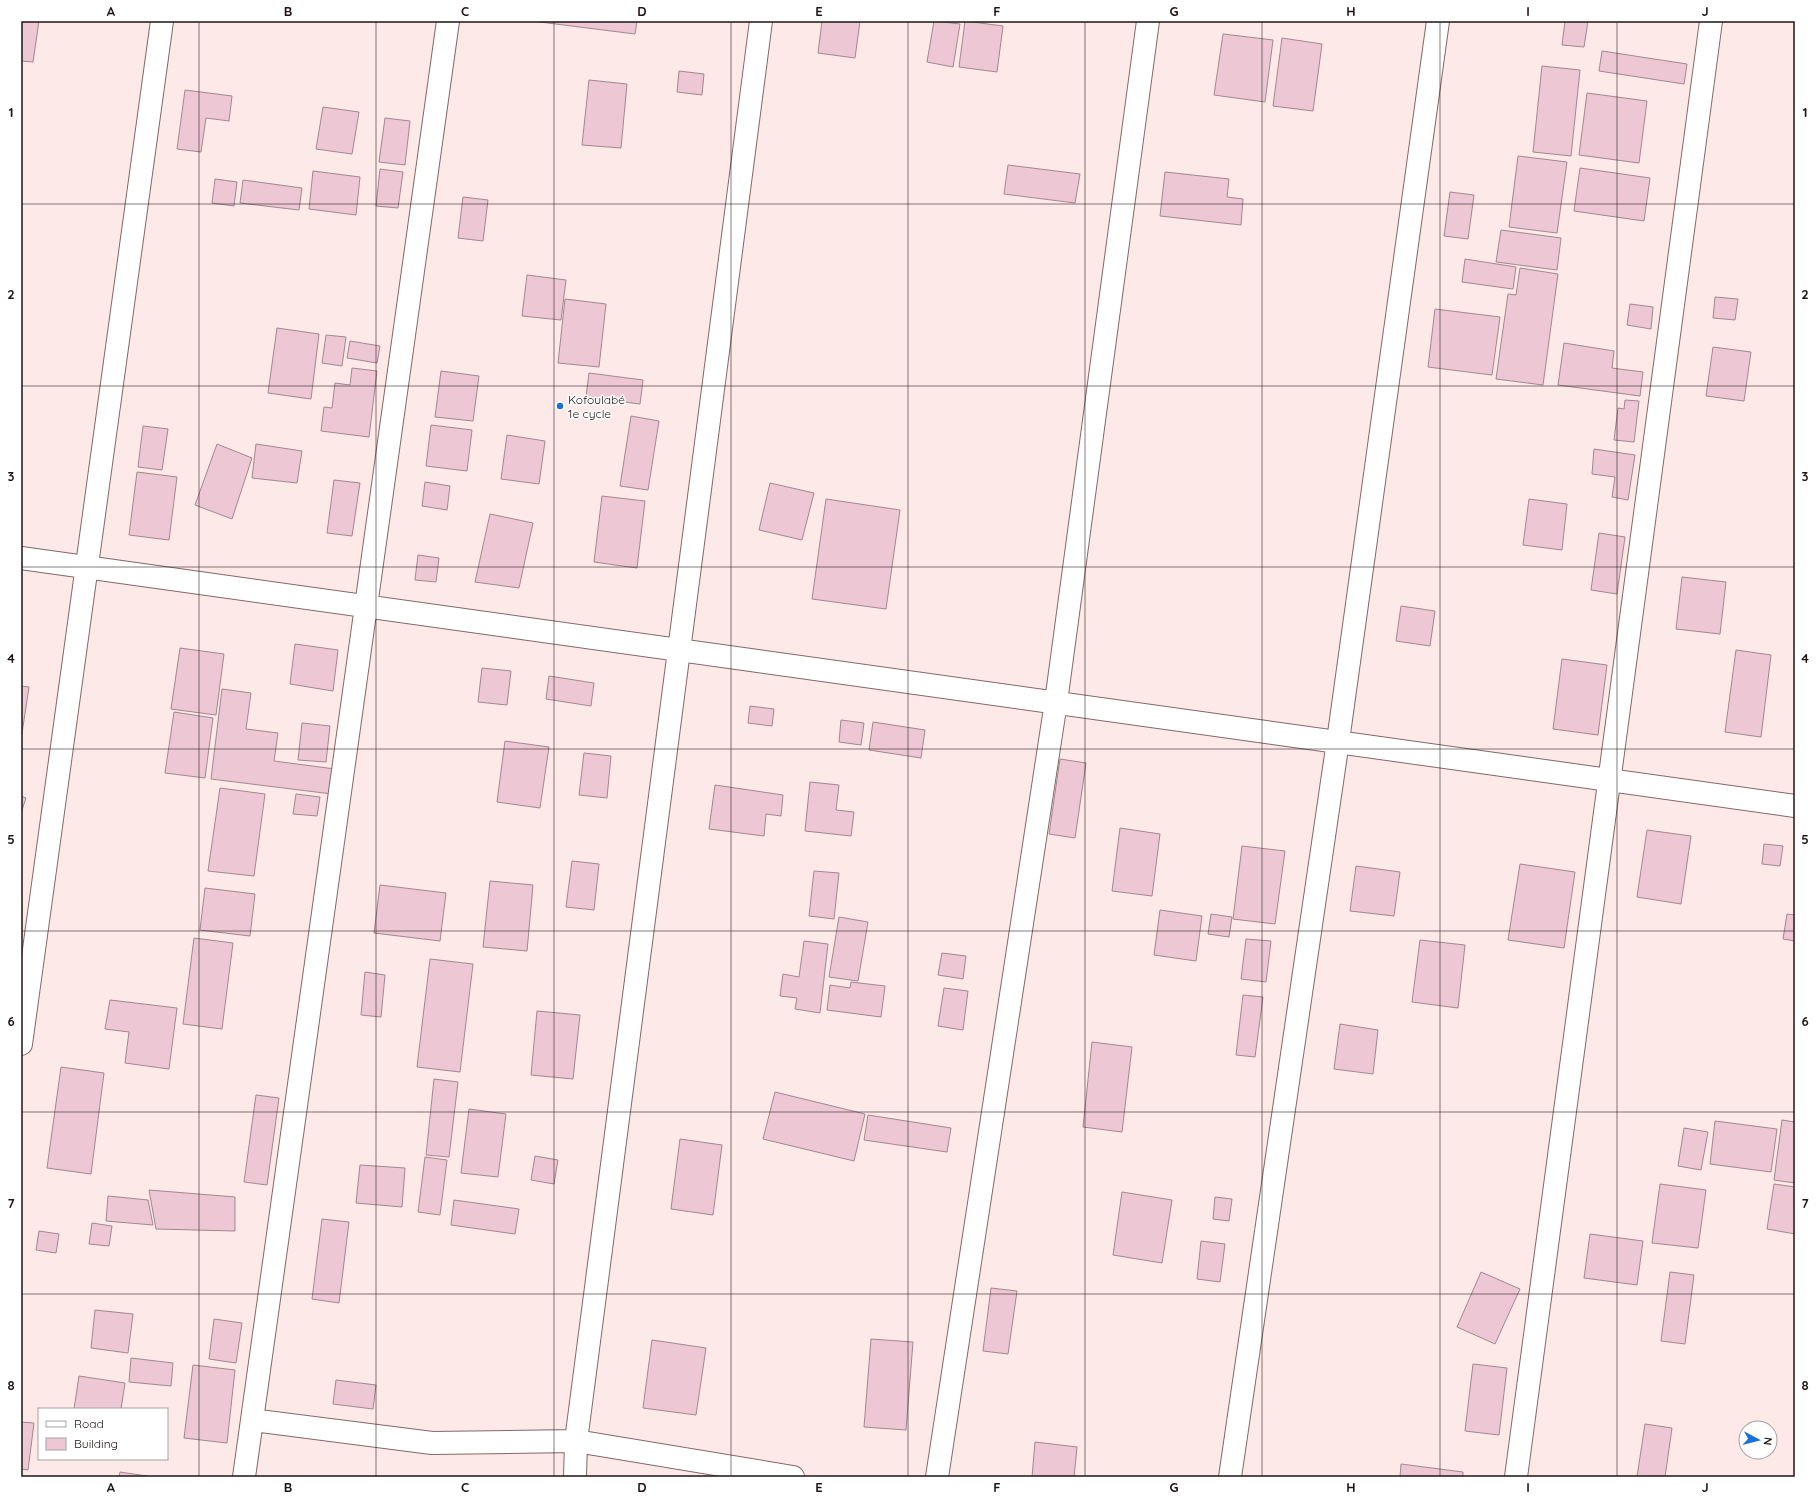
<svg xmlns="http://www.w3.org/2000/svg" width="1816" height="1498" viewBox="0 0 1816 1498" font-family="Quicksand,sans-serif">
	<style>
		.building { fill: #edc8d4; stroke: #a28790 }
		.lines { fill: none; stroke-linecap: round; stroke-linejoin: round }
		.minor-casing { stroke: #836866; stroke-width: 24 }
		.minor { stroke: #fff; stroke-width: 22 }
		.grid { fill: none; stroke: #1f1414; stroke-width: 1; stroke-opacity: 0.55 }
		.poi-dot { fill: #1b71db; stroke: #fff; stroke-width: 1.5 }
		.labels { text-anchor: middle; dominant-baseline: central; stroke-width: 3; stroke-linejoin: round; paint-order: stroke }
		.poi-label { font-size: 12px; fill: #1f1414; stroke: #fff; text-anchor: start }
		.neatline { fill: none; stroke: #1f1414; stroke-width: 1.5 }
		.grid-label { font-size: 13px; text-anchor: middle; font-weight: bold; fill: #1f1414 }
	</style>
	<rect width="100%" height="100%" fill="#fde9e8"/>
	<path class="building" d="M21,21H39L33,62L21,61Z
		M532,21H637L635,34Z
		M822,21H860L855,58L818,53Z
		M934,21L960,24L953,67L927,62Z
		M965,21L1003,26L997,72L959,67Z
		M1565,21H1588L1584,47L1562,45Z
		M1223,34L1273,40L1265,102L1214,95Z
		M1282,38L1322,44L1313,111L1273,106Z
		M1602,51L1687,64L1684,84L1599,71Z
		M1542,66L1580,70L1571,156L1533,152Z
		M679,71L704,74L702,95L677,92Z
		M589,80L627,84L621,148L582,145Z
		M185,90L232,96L229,121L206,118L201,152L177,149Z
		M1587,93L1647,101L1639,163L1579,155Z
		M323,107L359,112L352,154L316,149Z
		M385,118L410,121L405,165L379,162Z
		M1518,156L1567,162L1557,233L1509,227Z
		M1008,165L1080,174L1075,203L1004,194Z
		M1580,168L1650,178L1644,221L1574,211Z
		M380,169L403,172L398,208L376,206Z
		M313,171L360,177L356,215L309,209Z
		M1165,172L1229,179L1227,197L1243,199L1241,225L1160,216Z
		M215,179L237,182L234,206L212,203Z
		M243,180L302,188L299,210L240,203Z
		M1450,192L1474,195L1468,239L1444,236Z
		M463,197L488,200L483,241L458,238Z
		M1501,230L1561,238L1557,270L1496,262Z
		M1465,259L1516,267L1513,289L1462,282Z
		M1520,268L1558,274L1543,385L1496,379L1508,294L1516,295Z
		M527,275L566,280L561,320L522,316Z
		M1715,297L1738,299L1735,320L1713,318Z
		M565,299L606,304L599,367L558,363Z
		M1630,304L1653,307L1651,329L1627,325Z
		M1435,309L1500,317L1492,375L1428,367Z
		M277,328L319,334L311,399L268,393Z
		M326,335L346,337L342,366L322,363Z
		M350,341L380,346L377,363L347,358Z
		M1564,343L1614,351L1612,368L1643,372L1640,396L1558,385Z
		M1713,347L1751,352L1744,401L1706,396Z
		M352,368L377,371L369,437L321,431L324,407L332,408L335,383L350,385Z
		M441,371L479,376L473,421L435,417Z
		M589,373L643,380L640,404L586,397Z
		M1625,400L1639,401L1634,442L1614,440L1618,408L1624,409Z
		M631,416L659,421L648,490L620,486Z
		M431,425L472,430L467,471L426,466Z
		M143,426L168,429L162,470L138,467Z
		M507,435L545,441L539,484L501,479Z
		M217,444L252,458L232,519L195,505Z
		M256,444L302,451L297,483L252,478Z
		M1594,449L1635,455L1628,500L1612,497L1615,477L1592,474Z
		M137,472L177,477L169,540L129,535Z
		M334,480L360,483L352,536L327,533Z
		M425,482L450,486L447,510L422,506Z
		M770,483L814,493L802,540L759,530Z
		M602,496L645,501L637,568L594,562Z
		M826,499L900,510L886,609L812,599Z
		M1529,499L1567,504L1562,550L1523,545Z
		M490,514L533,523L519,588L475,582Z
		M1599,533L1625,537L1617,594L1591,590Z
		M418,555L439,558L436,582L415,580Z
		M1682,577L1726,582L1720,634L1676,629Z
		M1401,606L1435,611L1430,646L1396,641Z
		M295,644L338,650L333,691L290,684Z
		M180,648L224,654L216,715L171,709Z
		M1736,650L1771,655L1761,737L1725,732Z
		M1562,659L1607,665L1598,735L1553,729Z
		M482,668L511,671L507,705L478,702Z
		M549,676L594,683L591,706L546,699Z
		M21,686L29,687L21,740Z
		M222,689L251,693L246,729L278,733L274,761L335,769L332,794L211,779Z
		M750,706L774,709L772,726L748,723Z
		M174,712L213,718L205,778L165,773Z
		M841,720L864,723L861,745L839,742Z
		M873,722L925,730L921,758L869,750Z
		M302,723L330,726L326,762L298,760Z
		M505,741L549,747L540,808L497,802Z
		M584,753L611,756L607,798L579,795Z
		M1060,759L1086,763L1075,838L1049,834Z
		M810,782L839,785L836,810L854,812L851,836L805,831Z
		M715,785L783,795L781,816L766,814L764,836L709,829Z
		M220,788L265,794L254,876L208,871Z
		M296,794L320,797L317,816L293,814Z
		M21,796L26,798L21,813Z
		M1120,828L1160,834L1152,896L1112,891Z
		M1647,830L1691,836L1681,904L1637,897Z
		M1764,844L1783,846L1780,866L1762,864Z
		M1242,846L1285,851L1275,924L1233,919Z
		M572,861L599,864L594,910L566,907Z
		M1520,864L1575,872L1564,948L1508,940Z
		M1356,866L1400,872L1394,916L1350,911Z
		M814,871L839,873L834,919L809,916Z
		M490,881L533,885L527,951L483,947Z
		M380,885L446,893L440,941L374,933Z
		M205,888L255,894L250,936L200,930Z
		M1160,910L1202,916L1196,961L1154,955Z
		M1211,914L1232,917L1229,937L1208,934Z
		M1787,914L1795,915V941L1783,939Z
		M839,917L868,922L858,981L829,977Z
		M194,938L233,943L222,1029L183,1024Z
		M1246,939L1271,941L1266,982L1241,979Z
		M1420,940L1465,945L1458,1008L1412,1002Z
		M804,941L828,944L820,1013L795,1009L797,998L780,996L783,974L799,977Z
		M942,953L966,956L963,979L938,975Z
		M430,959L473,964L460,1072L417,1067Z
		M365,972L385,975L381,1017L361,1015Z
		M851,982L885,986L881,1017L827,1010L830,985L850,988Z
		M944,988L968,991L963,1030L938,1026Z
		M1243,995L1263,997L1255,1057L1236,1055Z
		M110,1000L177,1008L169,1069L125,1063L129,1032L105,1029Z
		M537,1011L580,1015L573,1079L531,1075Z
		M1340,1024L1378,1030L1373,1074L1334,1069Z
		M1092,1042L1132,1047L1122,1132L1083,1127Z
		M61,1067L104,1073L91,1174L47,1168Z
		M434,1079L458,1082L449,1157L426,1155Z
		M775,1092L865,1114L854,1161L763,1139Z
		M256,1095L279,1098L267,1185L244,1182Z
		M469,1109L506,1114L498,1177L461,1173Z
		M868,1115L951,1128L947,1152L864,1140Z
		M1782,1120L1795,1122V1183L1774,1180Z
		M1715,1121L1777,1129L1771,1172L1710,1164Z
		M1684,1128L1708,1132L1701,1170L1678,1166Z
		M680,1139L722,1145L713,1215L671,1209Z
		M535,1156L558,1160L554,1184L531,1180Z
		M425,1157L447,1160L440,1215L418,1212Z
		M360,1165L405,1168L402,1207L356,1203Z
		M1660,1184L1706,1190L1698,1248L1652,1243Z
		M1774,1184L1795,1187V1234L1767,1229Z
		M149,1190L235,1197V1231L156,1229Z
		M1122,1192L1172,1200L1162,1263L1113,1255Z
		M108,1196L148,1200L153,1225L106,1221Z
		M1215,1197L1232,1199L1229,1221L1213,1219Z
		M454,1200L519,1209L515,1234L451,1225Z
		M322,1219L349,1222L339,1303L312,1299Z
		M92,1223L112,1226L109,1246L89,1244Z
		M39,1231L59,1234L56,1253L36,1250Z
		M1590,1234L1643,1241L1637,1285L1584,1278Z
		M1201,1241L1225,1244L1220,1282L1197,1279Z
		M1481,1272L1520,1289L1495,1344L1457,1327Z
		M1670,1272L1694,1275L1685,1344L1661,1341Z
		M991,1288L1017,1291L1008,1354L983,1351Z
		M95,1310L133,1314L128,1353L91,1348Z
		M214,1319L242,1323L236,1363L209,1359Z
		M871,1339L913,1342L906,1430L864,1427Z
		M652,1340L706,1348L696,1415L643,1408Z
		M131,1358L173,1363L171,1386L129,1382Z
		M1473,1364L1507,1368L1499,1435L1465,1431Z
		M193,1365L235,1370L227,1443L184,1438Z
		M79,1376L125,1383L121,1409H74Z
		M336,1380L376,1385L373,1409L333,1404Z
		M21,1422L34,1423L28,1470L21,1469Z
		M1645,1424L1672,1428L1665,1477H1637Z
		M1035,1442L1077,1447L1074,1477H1032Z
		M1401,1464L1463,1472V1477H1400Z
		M120,1472L147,1476V1477H119Z"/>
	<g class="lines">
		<g class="minor-casing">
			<path id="minor" d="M21,558L1795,806
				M21,1044L162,21
				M252,1420L432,1443L576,1441L793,1477
				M244,1477L448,21
				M575,1477L576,1441L761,21
				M937,1477L1056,702L1148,21
				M1230,1477L1338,741L1438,21
				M1516,1477L1711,21"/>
		</g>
		<use href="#minor" class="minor"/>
	</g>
	<path class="grid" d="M199,21V1477M376,21V1477M554,21V1477M731,21V1477M908,21V1477M1085,21V1477M1262,21V1477M1440,21V1477M1617,21V1477M21,204H1795M21,386H1795M21,567H1795M21,749H1795M21,931H1795M21,1112H1795M21,1294H1795"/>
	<circle class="poi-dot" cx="560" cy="406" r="4"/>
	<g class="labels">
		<g class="poi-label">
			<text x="568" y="399">Kofoulabé<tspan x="568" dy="14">1e cycle</tspan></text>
		</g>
	</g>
	<rect width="1816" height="1498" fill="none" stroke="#ffffff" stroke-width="44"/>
	<rect x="38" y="1408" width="130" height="52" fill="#ffffff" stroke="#a5a1a1"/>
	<rect x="46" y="1421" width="20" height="6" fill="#ffffff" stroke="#a5a1a1"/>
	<text x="74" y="1428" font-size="12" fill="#1f1414">Road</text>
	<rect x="46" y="1438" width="20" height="12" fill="#edc8d4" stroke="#a5a1a1"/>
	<text x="74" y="1448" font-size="12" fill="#1f1414">Building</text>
	<g transform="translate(1758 1440) rotate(97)"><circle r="19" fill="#ffffff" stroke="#a5a1a1"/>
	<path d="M0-3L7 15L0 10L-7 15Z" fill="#1b71db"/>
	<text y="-6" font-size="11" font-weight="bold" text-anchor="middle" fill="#1f1414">N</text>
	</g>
	<rect x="22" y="22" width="1772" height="1454" class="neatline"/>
	<g class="grid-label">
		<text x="111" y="16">A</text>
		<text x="288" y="16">B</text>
		<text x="465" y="16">C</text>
		<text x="642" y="16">D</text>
		<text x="819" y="16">E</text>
		<text x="997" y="16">F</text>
		<text x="1174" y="16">G</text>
		<text x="1351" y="16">H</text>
		<text x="1528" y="16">I</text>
		<text x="1705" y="16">J</text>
		<text x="11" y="117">1</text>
		<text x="1805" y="117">1</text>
		<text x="11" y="299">2</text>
		<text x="1805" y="299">2</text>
		<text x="11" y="481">3</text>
		<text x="1805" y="481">3</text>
		<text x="11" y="663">4</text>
		<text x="1805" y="663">4</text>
		<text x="11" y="844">5</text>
		<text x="1805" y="844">5</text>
		<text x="11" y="1026">6</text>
		<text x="1805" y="1026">6</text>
		<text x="11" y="1208">7</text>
		<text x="1805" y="1208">7</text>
		<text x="11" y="1390">8</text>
		<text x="1805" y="1390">8</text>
		<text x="111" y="1492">A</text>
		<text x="288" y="1492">B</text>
		<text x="465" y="1492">C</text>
		<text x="642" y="1492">D</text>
		<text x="819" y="1492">E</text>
		<text x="997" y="1492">F</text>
		<text x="1174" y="1492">G</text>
		<text x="1351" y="1492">H</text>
		<text x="1528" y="1492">I</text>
		<text x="1705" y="1492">J</text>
	</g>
</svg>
